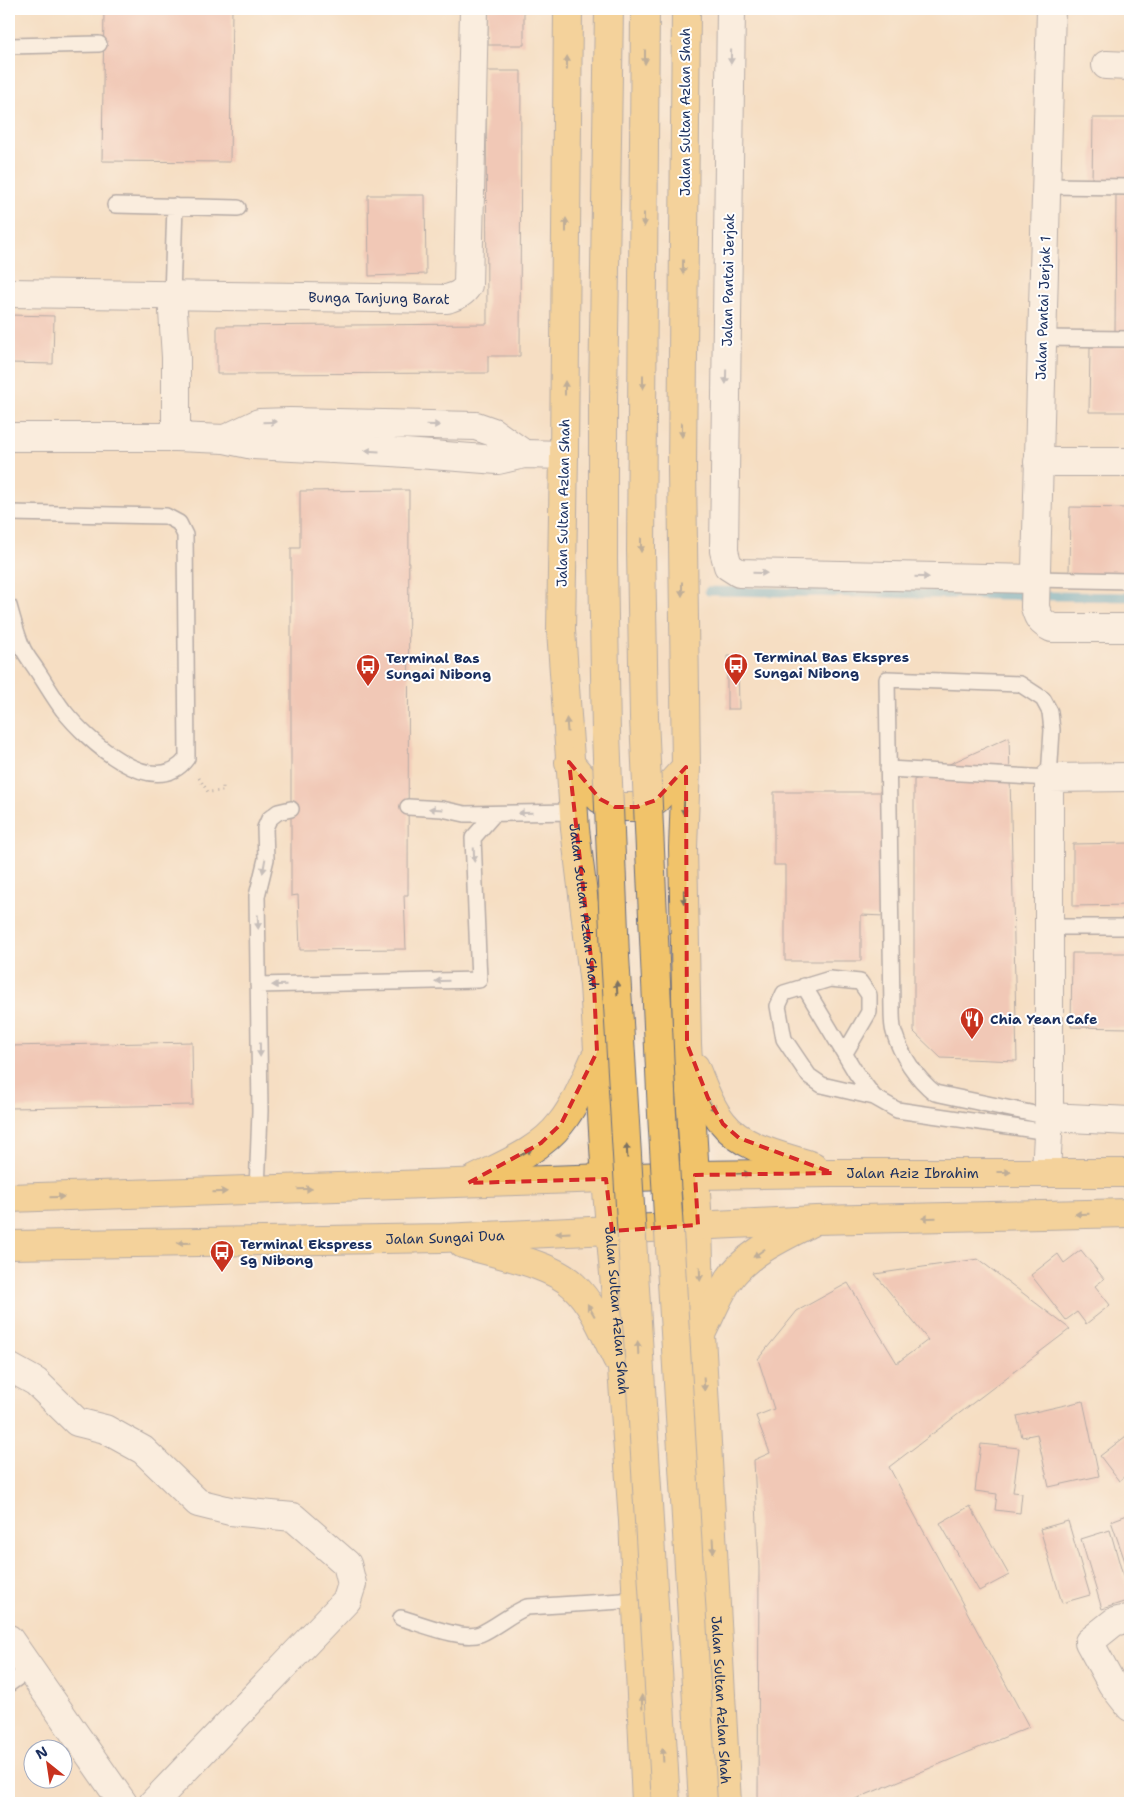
<svg xmlns="http://www.w3.org/2000/svg" width="1139" height="1812" viewBox="0 0 1139 1812" font-family="'Shantell Sans',sans-serif">
	<style>
		.lines { fill: none; stroke-linecap: round; stroke-linejoin: round }
		.stream { stroke: #4fa8cc; stroke-width: 9 }
		.building { fill: #ebaea7 }
		.lane-casing { stroke: #676c81; stroke-width: 18 }
		.street-casing { stroke: #676c81; stroke-width: 30 }
		.primary-casing { stroke: #676c81; stroke-width: 30 }
		.path { stroke: #676c81; stroke-width: 3; stroke-dasharray: 1 4; stroke-linecap: butt }
		.lane { stroke: #fff; stroke-width: 15 }
		.street { stroke: #fff; stroke-width: 28 }
		.primary { stroke: #f1c36a; stroke-width: 28 }
		.highway-bridge-casing { stroke: #676c81; stroke-width: 30; stroke-linecap: butt }
		.highway-bridge { stroke: #f1c36a; stroke-width: 28 }
		.oneway { fill: #7b7263 }
		.oneway2 { fill: #8d97ae }
		.marked { fill: none; stroke: #d62828; stroke-width: 4; stroke-dasharray: 10 6; stroke-linejoin: round }
		.labels { text-anchor: middle; dominant-baseline: central; stroke-width: 4; stroke-linejoin: round; paint-order: stroke }
		.street-label { font-size: 14px; fill: #1b2f5e; stroke: #fff }
		.poi-label { font-size: 14px; font-weight: bold; fill: #1b2f5e; stroke: #fff; text-anchor: start }
	</style>
	<rect width="100%" height="100%" fill="#fff"/>
	<filter id="ink" filterUnits="userSpaceOnUse"><feTurbulence type="fractalNoise" baseFrequency=".02" numOctaves="2"/><feDisplacementMap in="SourceGraphic" scale="10" xChannelSelector="R" yChannelSelector="G"/><feConvolveMatrix kernelMatrix="1 2 1 2 8 2 1 2 1" color-interpolation-filters="sRGB"/></filter>
	<filter id="wash" filterUnits="userSpaceOnUse"><feTurbulence type="fractalNoise" baseFrequency=".0096" numOctaves="4" result="noise"/><feDisplacementMap in="SourceGraphic" scale="20" xChannelSelector="R" yChannelSelector="G"/><feGaussianBlur stdDeviation="1.12" result="paint"/><feColorMatrix in="noise" values="0 0 0 0 0 0 0 0 0 0 0 0 0 0 0 0 0 1.4 0 .05"/><feComposite in="paint" operator="in"/></filter>
	<g filter="url(#wash)">
		<rect width="100%" height="100%" fill="#f5dec3"/>
		<g class="lines">
			<path class="stream" d="M709,591L1130,597"/>
		</g>
		<g id="blocks">
			<path class="building" d="M104,9H232L230,162L102,161Z
				M488,9H524V45H488Z
				M486,71H521L520,356H488V373L217,374V326L487,324Z
				M1093,118H1130V181H1092Z
				M1116,194H1130V333H1115Z
				M368,195H425L426,274L369,276Z
				M9,315L54,316L53,364L9,363Z
				M1090,347H1130V412H1089Z
				M409,490L408,895H404L406,949L300,950L298,895L291,896V548H300V491Z
				M1070,507L1130,508V575L1069,574Z
				M727,656H738L739,709H727Z
				M1009,737L1017,1061L941,1058L914,1032V780Z
				M774,792H885V916L861,915V961H785V865H774Z
				M1130,843V905L1073,906V844Z
				M1072,953H1130V1028L1071,1027Z
				M192,1042L193,1105L9,1108V1046Z
				M1081,1250L1104,1279L1095,1286L1110,1305L1086,1324L1077,1312L1066,1320L1031,1275L1058,1254L1064,1263Z
				M978,1259L1070,1329L889,1467L1029,1727L846,1803H758L759,1567L754,1460L770,1453L756,1416L774,1409L758,1359L797,1311L848,1283L897,1363L928,1340L875,1274Z
				M1083,1401L1099,1476L1049,1487L1037,1434L1022,1437L1017,1416Z
				M1130,1433V1472L1119,1481L1100,1456Z
				M981,1444L1019,1448L1013,1492L1022,1493L1020,1513L995,1510L997,1494L975,1491Z
				M970,1506L1009,1575L979,1591L940,1523Z
				M1130,1514V1570H1128L1111,1521Z
				M1068,1521L1090,1595L1062,1603L1040,1529Z
				M1110,1530L1130,1600L1102,1609L1081,1539Z"/>
		</g>
	</g>
	<g filter="url(#ink)">
		<use href="#blocks" fill-opacity="0" stroke="#676c81" stroke-width="1"/>
		<g class="lines">
			<g class="lane-casing">
				<path id="lane" d="M9,46L99,44
					M1046,186L1130,187
					M115,205L238,208
					M172,296L175,206
					M1042,338L1130,339
					M9,513L166,516L179,523L185,535L187,758C154,803 86,739 63,710C54,698 46,684 38,672C33,664 27,657 23,649C17,636 13,620 9,606
					M1035,579L1130,581
					M888,769L1049,778L1052,730L1050,712L1043,699L1020,684L887,679L892,1009C892,1016 892,1026 894,1032C901,1055 916,1078 935,1093L1049,1117
					M408,807L442,809L465,814L574,812
					M1048,927H1130
					M258,985L479,980L473,838L494,814
					M804,986L856,1073L874,1097L897,1110L1048,1132
					M845,1053L869,1012V995L860,982L830,979L784,993L778,1006L784,1039L809,1076L822,1085L874,1097
					M257,1191L260,1111L257,896L266,859L265,828L269,819L278,812L291,809
					M401,1618C420,1623 463,1641 480,1634C496,1627 510,1614 527,1607L637,1600
					M9,1684L30,1669"/>
			</g>
			<g class="street-casing">
				<g id="street">
					<path d="M731,9L724,551L728,566L739,573L1035,579"/>
					<path d="M1051,9L1035,607C1038,619 1042,623 1052,628H1130"/>
					<path d="M1106,65L1130,66"/>
					<path id="s1" d="M9,293L447,299C456,296 463,294 468,285L474,9"/>
					<path d="M172,296L176,357V437"/>
					<path d="M9,437H176L225,439L253,445L392,452L498,460L524,454L564,455"/>
					<path d="M225,439L259,423L290,422L476,426L493,432L524,454"/>
					<path d="M1038,462H1130"/>
					<path d="M1049,1117L1130,1121"/>
					<path d="M1046,1172L1049,1117V778L1130,777"/>
					<path d="M9,1367L36,1382L77,1422L105,1429L143,1450L198,1503L230,1511L293,1517L347,1564L352,1584L347,1600L153,1803"/>
					<path d="M1130,1618L1114,1622L1089,1642L1112,1684L1130,1707"/>
					<path d="M9,1639L123,1803"/>
				</g>
			</g>
			<g class="primary-casing">
				<g id="primary">
					<path id="s2" d="M568,9L564,455L561,630L575,829L594,985L606,1179L622,1369L633,1521L646,1803"/>
					<path id="s3" d="M686,9L682,470L686,767L683,848L687,1044L698,1225L701,1335L727,1803"/>
					<path d="M569,762L600,799L615,807H637L656,800L686,767"/>
					<path d="M695,1067C703,1086 710,1107 723,1123C743,1149 783,1156 813,1166"/>
					<path d="M473,1180C503,1165 540,1151 561,1123C576,1104 585,1080 595,1058"/>
					<path id="s4" d="M9,1198L695,1175L833,1173H1130"/>
					<path d="M463,1244C495,1254 551,1263 574,1286C594,1305 605,1335 617,1359"/>
					<path id="s5" d="M9,1245L443,1238L816,1220L1130,1213"/>
					<path d="M703,1330C711,1314 718,1296 728,1281C746,1253 782,1238 810,1223"/>
				</g>
			</g>
			<path class="path" d="M199,778L208,792L223,791V785"/>
			<use href="#lane" class="lane"/>
			<use href="#street" class="street"/>
			<use href="#primary" class="primary"/>
			<g class="highway-bridge-casing">
				<path id="highway-bridge" d="M609,9L603,399V559L606,733L615,956L666,1803
					M645,9L641,551L644,718L662,1114L703,1803"/>
			</g>
			<use href="#highway-bridge" class="highway-bridge"/>
		</g>
		<defs><path id="oneway-solid" d="M-6-.8H1V-3.2L6.5 0L1 3.2V.8H-6Z" transform="scale(1.25)"/></defs>
		<g class="oneway">
			<use href="#oneway-solid" transform="translate(645 57) rotate(90)"/>
			<use href="#oneway-solid" transform="translate(567 63) rotate(-89)"/>
			<use href="#oneway-solid" transform="translate(644 220) rotate(90)"/>
			<use href="#oneway-solid" transform="translate(566 225) rotate(-90)"/>
			<use href="#oneway-solid" transform="translate(683 267) rotate(90)"/>
			<use href="#oneway-solid" transform="translate(643 382) rotate(90)"/>
			<use href="#oneway-solid" transform="translate(565 388) rotate(-90)"/>
			<use href="#oneway-solid" transform="translate(682 430) rotate(90)"/>
			<use href="#oneway-solid" transform="translate(641 545) rotate(90)"/>
			<use href="#oneway-solid" transform="translate(682 589) rotate(90)"/>
			<use href="#oneway-solid" transform="translate(567 725) rotate(-94)"/>
			<use href="#oneway-solid" transform="translate(684 808) rotate(92)"/>
			<use href="#oneway-solid" transform="translate(684 897) rotate(89)"/>
			<use href="#oneway-solid" transform="translate(617 988) rotate(-93)"/>
			<use href="#oneway-solid" transform="translate(712 1105) rotate(59)"/>
			<use href="#oneway-solid" transform="translate(627 1151) rotate(-93)"/>
			<use href="#oneway-solid" transform="translate(526 1152) rotate(-31)"/>
			<use href="#oneway-solid" transform="translate(1004 1172)"/>
			<use href="#oneway-solid" transform="translate(743 1174) rotate(-1)"/>
			<use href="#oneway-solid" transform="translate(305 1189) rotate(-2)"/>
			<use href="#oneway-solid" transform="translate(220 1192) rotate(-2)"/>
			<use href="#oneway-solid" transform="translate(57 1197) rotate(-2)"/>
			<use href="#oneway-solid" transform="translate(1082 1214) rotate(178)"/>
			<use href="#oneway-solid" transform="translate(929 1218) rotate(179)"/>
			<use href="#oneway-solid" transform="translate(563 1233) rotate(177)"/>
			<use href="#oneway-solid" transform="translate(184 1243) rotate(179)"/>
			<use href="#oneway-solid" transform="translate(759 1253) rotate(145)"/>
			<use href="#oneway-solid" transform="translate(700 1274) rotate(88)"/>
			<use href="#oneway-solid" transform="translate(591 1310) rotate(-120)"/>
			<use href="#oneway-solid" transform="translate(638 1348) rotate(-93)"/>
			<use href="#oneway-solid" transform="translate(704 1384) rotate(87)"/>
			<use href="#oneway-solid" transform="translate(713 1546) rotate(87)"/>
			<use href="#oneway-solid" transform="translate(642 1702) rotate(-93)"/>
			<use href="#oneway-solid" transform="translate(663 1755) rotate(-93)"/>
		</g>
		<g class="oneway2">
			<use href="#oneway-solid" transform="translate(731 57) rotate(91)"/>
			<use href="#oneway-solid" transform="translate(726 377) rotate(91)"/>
			<use href="#oneway-solid" transform="translate(270 422) rotate(-2)"/>
			<use href="#oneway-solid" transform="translate(433 425) rotate(1)"/>
			<use href="#oneway-solid" transform="translate(372 451) rotate(-177)"/>
			<use href="#oneway-solid" transform="translate(760 573) rotate(1)"/>
			<use href="#oneway-solid" transform="translate(922 577) rotate(1)"/>
			<use href="#oneway-solid" transform="translate(436 809) rotate(-176)"/>
			<use href="#oneway-solid" transform="translate(525 813) rotate(179)"/>
			<use href="#oneway-solid" transform="translate(474 855) rotate(88)"/>
			<use href="#oneway-solid" transform="translate(264 866) rotate(100)"/>
			<use href="#oneway-solid" transform="translate(258 922) rotate(88)"/>
			<use href="#oneway-solid" transform="translate(442 981) rotate(179)"/>
			<use href="#oneway-solid" transform="translate(279 985) rotate(179)"/>
			<use href="#oneway-solid" transform="translate(260 1050) rotate(89)"/>
		</g>
	</g>
	<path d="M0 0H1139V1812H0ZM569,762L600,799L615,807H637L656,800L686,767L687,1044L708,1098L723,1124L739,1138L833,1173L695,1175L698,1225L612,1231L606,1179L468,1183L541,1143L561,1124L597,1052L594,985Z" fill="#f5dec3" fill-opacity=".55" fill-rule="evenodd"/>
	<path class="marked" d="M569,762L600,799L615,807H637L656,800L686,767L687,1044L708,1098L723,1124L739,1138L833,1173L695,1175L698,1225L612,1231L606,1179L468,1183L541,1143L561,1124L597,1052L594,985Z"/>
	<defs>
		<g id="bus-pin" transform="scale(1.25)"><path d="M0 17L-7.5 6A9.5 9.5 0 1 1 7.5 6Z" fill="#c8321e" stroke="#fff"/><path d="M-5-6H5V4H4V6H2V4H-2V6H-4V4H-5ZM-3.5-4V0h7V-4ZM-3.5 1.2v1.5H-2V1.2ZM2 1.2v1.5H3.5V1.2Z" fill="#fff"/></g>
		<g id="restaurant-pin" transform="scale(1.25)"><path d="M0 17L-7.5 6A9.5 9.5 0 1 1 7.5 6Z" fill="#c8321e" stroke="#fff"/><path d="M-5-6h1v4h1v-4h1v4h1v-4h1v5L-1.5 .5V6h-2V.5L-5-1ZM5-6V6H3V1.5H1.5Q1.5-4 5-6Z" fill="#fff"/></g>
	</defs>
	<g fill-rule="evenodd">
		<use href="#bus-pin" x="736" y="665"/>
		<use href="#bus-pin" x="368" y="666"/>
		<use href="#restaurant-pin" x="972" y="1019"/>
		<use href="#bus-pin" x="222" y="1252"/>
	</g>
	<g class="labels">
		<g class="street-label">
			<text transform="translate(685 112) rotate(-90)">Jalan Sultan Azlan Shah</text>
			<text transform="translate(728 280) rotate(-89)">Jalan Pantai Jerjak</text>
			<text stroke="none"><textPath href="#s1" startOffset="370">Bunga Tanjung Barat</textPath></text>
			<text transform="translate(1043 308) rotate(-88)">Jalan Pantai Jerjak 1</text>
			<text transform="translate(563 503) rotate(-89)">Jalan Sultan Azlan Shah</text>
			<text stroke="none"><textPath href="#s2" startOffset="899">Jalan Sultan Azlan Shah</textPath></text>
			<text stroke="none"><textPath href="#s4" startOffset="904">Jalan Aziz Ibrahim</textPath></text>
			<text stroke="none"><textPath href="#s5" startOffset="436">Jalan Sungai Dua</textPath></text>
			<text stroke="none"><textPath href="#s2" startOffset="1304">Jalan Sultan Azlan Shah</textPath></text>
			<text stroke="none"><textPath href="#s3" startOffset="1692">Jalan Sultan Azlan Shah</textPath></text>
		</g>
		<g class="poi-label">
			<text x="754" y="657">Terminal Bas Ekspres<tspan x="754" dy="16">Sungai Nibong</tspan></text>
			<text x="386" y="658">Terminal Bas<tspan x="386" dy="16">Sungai Nibong</tspan></text>
			<text x="990" y="1019">Chia Yean Cafe</text>
			<text x="240" y="1244">Terminal Ekspress<tspan x="240" dy="16">Sg Nibong</tspan></text>
		</g>
	</g>
	<rect width="1139" height="1812" fill="none" stroke="#fff" stroke-width="30"/>
	<g transform="translate(48 1764) rotate(330)"><circle r="24" fill="#ffffff" stroke="#a4acbf"/>
	<path d="M0-4L9 19L0 12L-9 19Z" fill="#c8321e"/>
	<text y="-8" font-size="14" font-weight="bold" text-anchor="middle" fill="#1b2f5e">N</text>
	</g>
</svg>
